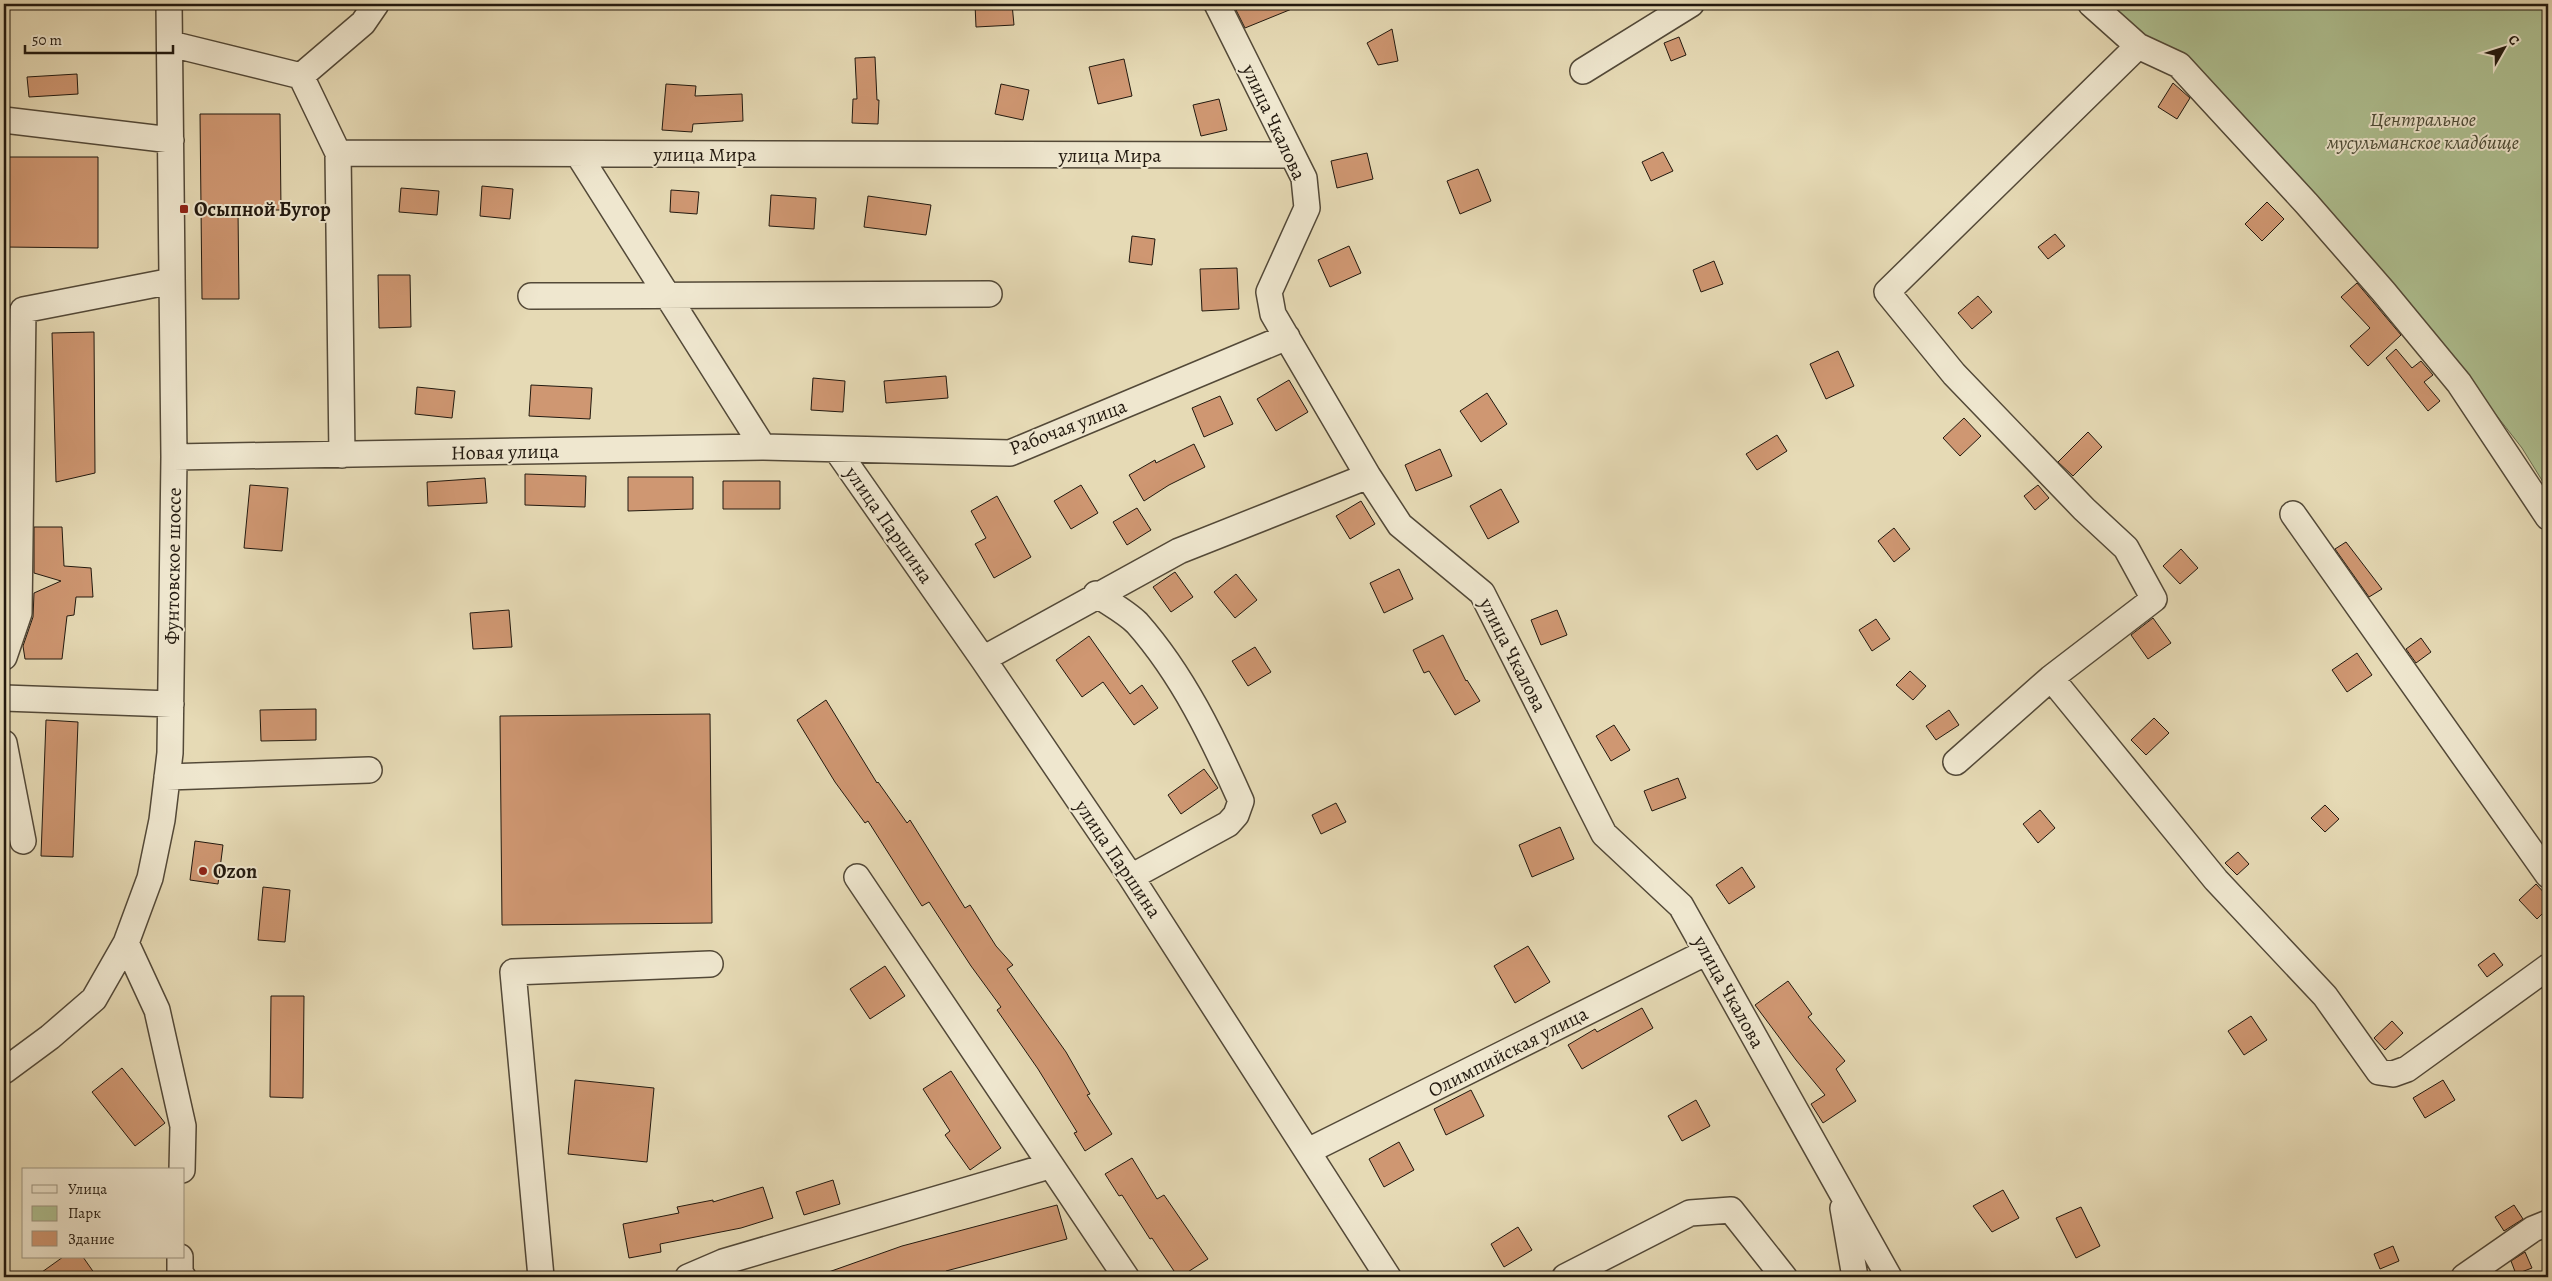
<svg xmlns="http://www.w3.org/2000/svg" width="2552" height="1281" viewBox="0 0 2552 1281" font-family="Alegreya,serif">
	<style>
		.green { fill: #afc192; stroke: #686d50 }
		.building { fill: #cf9772; stroke: #22190f }
		.lines { fill: none; stroke-linecap: round; stroke-linejoin: round }
		.minor-casing { stroke: #534938; stroke-width: 28 }
		.minor { stroke: #efe7cf; stroke-width: 25 }
		.poi-dot { fill: #8f2418; stroke: #efe7cf; stroke-width: 2 }
		.labels { text-anchor: middle; dominant-baseline: central; stroke-width: 4; stroke-linejoin: round; paint-order: stroke }
		.park-label { font-size: 20px; font-style: italic; fill: #4c4b36; stroke: #efe7cf }
		.street-label { font-size: 20px; fill: #22190f; stroke: #efe7cf }
		.poi-label { font-size: 20px; font-weight: bold; fill: #22190f; stroke: #efe7cf; text-anchor: start }
	</style>
	<rect width="100%" height="100%" fill="#e6dab5"/>
	<filter id="stains"><feTurbulence type="fractalNoise" baseFrequency=".004" numOctaves="4"/><feColorMatrix values="0 0 0 0 .2 0 0 0 0 .09 0 0 0 0 .02 0 0 0 .5 -.17"/></filter>
	<radialGradient id="worn" r=".72"><stop offset=".6" stop-color="#630" stop-opacity="0"/><stop offset="1" stop-color="#630" stop-opacity=".3"/></radialGradient>
	<path class="green" d="M2106,4H2548V490L2522,448L2411,306Z"/>
	<path class="building" d="M975,4H1012L1014,25L976,27Z
		M1233,4H1304L1245,28Z
		M1392,29L1398,61L1378,65L1367,43Z
		M1679,37L1686,55L1671,61L1664,43Z
		M875,57L877,100H879L878,124L852,123L853,99H857L855,58Z
		M1124,59L1132,96L1098,104L1089,67Z
		M77,74L78,94L29,97L27,77Z
		M2173,83L2190,98L2177,119L2158,107Z
		M666,84L696,86L695,96L742,94L743,121L693,124L692,132L662,130Z
		M1001,84L1029,90L1023,120L995,114Z
		M1219,99L1227,130L1201,136L1193,105Z
		M200,114H280L281,210H238L239,299H202Z
		M1663,152L1673,171L1651,181L1642,162Z
		M1367,153L1373,179L1337,188L1331,161Z
		M4,157H98V248L4,247Z
		M1478,169L1491,201L1460,214L1447,181Z
		M482,186L513,189L510,219L480,216Z
		M401,188L439,191L437,215L399,212Z
		M671,190L699,192L697,214L670,212Z
		M771,195L816,198L814,229L769,226Z
		M868,196L931,205L926,235L864,227Z
		M2267,202L2284,219L2262,241L2245,224Z
		M2055,234L2065,246L2048,259L2038,247Z
		M1132,236L1155,239L1152,265L1129,262Z
		M1349,246L1361,273L1330,287L1318,260Z
		M1714,261L1723,284L1701,292L1693,270Z
		M1237,268L1239,309L1202,311L1200,269Z
		M378,275H410L411,327L379,328Z
		M2357,283L2401,335L2368,366L2350,346L2370,328L2341,297Z
		M1978,296L1992,312L1972,329L1958,313Z
		M94,332L95,473L56,482L52,333Z
		M2396,349L2412,368L2421,361L2433,375L2424,382L2440,401L2428,411L2386,358Z
		M1838,351L1854,386L1826,399L1810,364Z
		M946,376L948,398L886,403L884,381Z
		M813,378L845,381L843,412L811,410Z
		M1289,380L1308,412L1276,431L1257,399Z
		M531,385L592,388L590,419L529,416Z
		M417,387L455,391L452,418L415,414Z
		M1487,393L1507,424L1481,442L1460,411Z
		M1220,396L1233,424L1204,437L1192,408Z
		M1964,418L1981,436L1960,456L1943,438Z
		M2088,432L2102,447L2073,476L2058,462Z
		M1777,435L1787,451L1757,470L1746,454Z
		M1194,444L1205,467L1169,485L1144,501L1129,475L1155,460L1156,463Z
		M1440,449L1452,476L1416,491L1405,465Z
		M525,474L586,476L585,507L525,505Z
		M628,477H693V509L628,511Z
		M485,478L487,503L428,506L427,482Z
		M723,481H780V509H723Z
		M250,485L288,488L282,551L244,548Z
		M1081,485L1098,513L1071,529L1054,501Z
		M2038,485L2049,498L2035,510L2024,496Z
		M1501,489L1519,522L1488,539L1470,506Z
		M997,496L1031,557L994,578L975,544L986,538L971,511Z
		M1361,501L1375,524L1350,539L1336,516Z
		M1137,508L1151,530L1127,545L1113,522Z
		M34,527H62L64,566L91,568L93,597H76L74,615L67,616L62,659H25L23,646L33,617L34,593L61,581L34,573Z
		M1894,528L1910,549L1894,562L1878,541Z
		M2346,542L2382,589L2369,597L2335,549Z
		M2181,549L2198,568L2180,584L2163,566Z
		M1399,569L1413,599L1384,613L1370,583Z
		M1175,572L1193,597L1171,612L1153,587Z
		M1236,574L1257,600L1235,618L1214,592Z
		M509,610L512,647L473,649L470,613Z
		M1557,610L1567,635L1541,645L1531,620Z
		M2153,618L2171,643L2148,659L2131,635Z
		M1876,619L1890,639L1872,651L1859,630Z
		M1443,635L1466,681L1467,680L1480,701L1455,715L1429,671L1424,673L1413,650Z
		M1089,636L1130,694L1142,685L1158,708L1134,725L1103,682L1082,697L1056,660Z
		M2421,638L2431,652L2416,663L2406,649Z
		M1255,647L1271,672L1248,686L1232,661Z
		M2357,653L2372,675L2347,692L2332,670Z
		M1910,671L1926,686L1913,700L1896,685Z
		M826,700L877,783L878,782L907,823L910,820L965,908L970,905L996,946L1013,965L1007,969L1066,1052L1090,1094L1087,1095L1112,1134L1085,1151L1074,1133L1077,1132L1038,1069L997,1010L1001,1007L971,966L929,902L922,906L868,821L865,823L835,782L797,720Z
		M316,709V740L261,741L260,710Z
		M1949,710L1959,725L1936,740L1926,726Z
		M710,714L712,923L502,925L500,716Z
		M2154,718L2169,733L2146,755L2131,740Z
		M46,720L78,722L73,857L41,856Z
		M1614,725L1630,750L1611,761L1596,736Z
		M1204,769L1218,788L1181,814L1168,795Z
		M1678,778L1686,798L1652,811L1644,791Z
		M1336,803L1346,822L1321,834L1312,815Z
		M2325,805L2339,819L2325,832L2311,818Z
		M2040,810L2055,828L2038,843L2023,824Z
		M1560,827L1574,859L1532,877L1519,845Z
		M195,841L223,845L218,884L190,880Z
		M2238,852L2249,864L2237,875L2225,863Z
		M1742,867L1755,887L1729,904L1716,885Z
		M2536,884L2548,897V908L2537,919L2519,900Z
		M263,887L290,890L285,942L258,940Z
		M1528,946L1550,982L1515,1003L1494,966Z
		M2494,953L2503,965L2487,977L2478,965Z
		M885,966L905,996L870,1019L850,989Z
		M1788,981L1812,1014L1808,1017L1845,1061L1836,1069L1856,1101L1823,1123L1811,1104L1825,1095L1796,1060L1755,1005Z
		M271,996H304L303,1098L270,1097Z
		M1642,1008L1653,1028L1582,1069L1568,1045L1595,1029L1597,1032Z
		M2251,1016L2267,1040L2244,1055L2228,1031Z
		M2392,1021L2403,1033L2385,1050L2374,1038Z
		M122,1068L165,1123L135,1146L92,1092Z
		M951,1071L1001,1148L970,1170L945,1135L950,1131L923,1089Z
		M575,1080L654,1088L647,1162L568,1154Z
		M2443,1080L2455,1100L2425,1118L2413,1098Z
		M1471,1090L1484,1116L1446,1135L1434,1109Z
		M1696,1100L1710,1126L1682,1141L1668,1116Z
		M1399,1142L1414,1170L1384,1187L1369,1159Z
		M1132,1158L1157,1199L1164,1195L1208,1259L1180,1277H1178L1152,1238L1150,1239L1122,1195L1119,1196L1105,1174Z
		M833,1180L840,1204L804,1215L796,1192Z
		M763,1187L773,1218L741,1228L660,1244L661,1252L629,1258L623,1224L679,1213L677,1207L713,1200V1202Z
		M2003,1190L2019,1218L1992,1232L1973,1206Z
		M1057,1205L1067,1239L946,1271L949,1277H823V1274L902,1246Z
		M2514,1205L2523,1219L2504,1231L2495,1217Z
		M2081,1207L2100,1246L2076,1258L2056,1218Z
		M1518,1227L1532,1250L1504,1267L1491,1244Z
		M2393,1246L2399,1261L2380,1269L2374,1254Z
		M2525,1252L2532,1268L2516,1274L2511,1261Z
		M63,1257H83L97,1277H35Z"/>
	<g class="lines">
		<g class="minor-casing">
			<path id="minor" d="M1217,4L1304,178L1307,208L1269,292L1273,314L1368,476L1400,525L1482,593L1604,834L1681,906L1889,1277
				M2091,4L2138,46L2179,65L2307,204L2383,291L2459,383L2548,517
				M171,44L301,76L338,153L1291,155
				M1583,71L1691,4
				M301,76L363,23L376,4
				M4,120L171,140
				M338,153L342,455
				M578,154L763,447
				M531,296L989,294
				M836,449L983,659L1131,877L1388,1277
				M174,457L763,447L1010,453L1287,337
				M2293,514L2548,875
				M1096,594C1109,603 1126,612 1137,623C1183,675 1213,738 1241,801L1236,815L1228,824L1131,877
				M4,657L19,613L23,310L172,281
				M983,659L1179,551L1368,476
				M2051,678L2216,880L2325,996L2379,1072L2393,1074L2407,1069L2548,967
				M4,698L171,704
				M4,743L23,841
				M1956,762L2051,678L2154,599L2126,548L2084,509L1954,374L1887,292L2138,46
				M167,777L369,770
				M857,877L1126,1277
				M126,943L157,1010L183,1126L182,1170
				M4,1071L50,1037L94,999L126,943L150,878L162,820L170,753L174,457L169,4
				M1308,1151L1707,952
				M1843,1208L1855,1277
				M180,1257V1273L183,1277
				M541,1277L513,972L710,964
				M688,1277L723,1262L1049,1166
				M1565,1277L1690,1213L1731,1210L1784,1277
				M2464,1277L2533,1229L2548,1223"/>
		</g>
		<use href="#minor" class="minor"/>
	</g>
	<g class="poi-dot">
		<rect x="179" y="204" width="10" height="10" rx="2.5"/>
		<circle cx="203" cy="871" r="5"/>
	</g>
	<g class="labels">
		<g class="park-label">
			<text x="2423" y="119">Центральное<tspan x="2423" dy="23">мусульманское кладбище</tspan></text>
		</g>
		<g class="street-label">
			<text transform="translate(1274 122) rotate(65)">улица Чкалова</text>
			<text x="705" y="154">улица Мира</text>
			<text x="1110" y="155">улица Мира</text>
			<text transform="translate(1068 427) rotate(-21)">Рабочая улица</text>
			<text transform="translate(505 452) rotate(-1)">Новая улица</text>
			<text transform="translate(889 525) rotate(55)">улица Паршина</text>
			<text transform="translate(173 566) rotate(-89)">Фунтовское шоссе</text>
			<text transform="translate(1513 655) rotate(63)">улица Чкалова</text>
			<text transform="translate(1118 859) rotate(56)">улица Паршина</text>
			<text transform="translate(1729 992) rotate(61)">улица Чкалова</text>
			<text transform="translate(1508 1052) rotate(-27)">Олимпийская улица</text>
		</g>
		<g class="poi-label">
			<text x="194" y="209">Осыпной Бугор</text>
			<text x="213" y="871">Ozon</text>
		</g>
	</g>
	<rect width="2552" height="1281" fill="none" stroke="#e6dab5" stroke-width="20"/>
	<rect x="5" y="5" width="2542" height="1271" fill="none" stroke="#22190f" stroke-width="2.5"/>
	<rect x="10" y="10" width="2532" height="1261" fill="none" stroke="#22190f"/>
	<rect x="22" y="1168" width="162" height="90" fill="#efe7cf" stroke="#9d9582"/>
	<rect x="32" y="1185" width="25" height="8" fill="#efe7cf" stroke="#9d9582"/>
	<text x="68" y="1194" font-size="15" fill="#22190f">Улица</text>
	<rect x="32" y="1206" width="25" height="15" fill="#afc192" stroke="#9d9582"/>
	<text x="68" y="1218" font-size="15" fill="#22190f">Парк</text>
	<rect x="32" y="1231" width="25" height="15" fill="#cf9772" stroke="#9d9582"/>
	<text x="68" y="1244" font-size="15" fill="#22190f">Здание</text>
	<g transform="translate(2504 48) rotate(51)" stroke="#efe7cf" stroke-width="4" paint-order="stroke">
	<path d="M0-4L9 19L0 12L-9 19Z" fill="#22190f"/>
	<text y="-8" font-size="14" font-weight="bold" text-anchor="middle" fill="#22190f">С</text>
	</g>
	<path d="M25 45v8h148v-8" fill="none" stroke="#22190f" stroke-width="2.5"/>
	<text x="32" y="45" font-size="15" fill="#22190f" stroke="#efe7cf" stroke-width="4" paint-order="stroke">50 m</text>
	<rect width="100%" height="100%" filter="url(#stains)"/>
	<rect width="100%" height="100%" fill="url(#worn)"/>
</svg>
